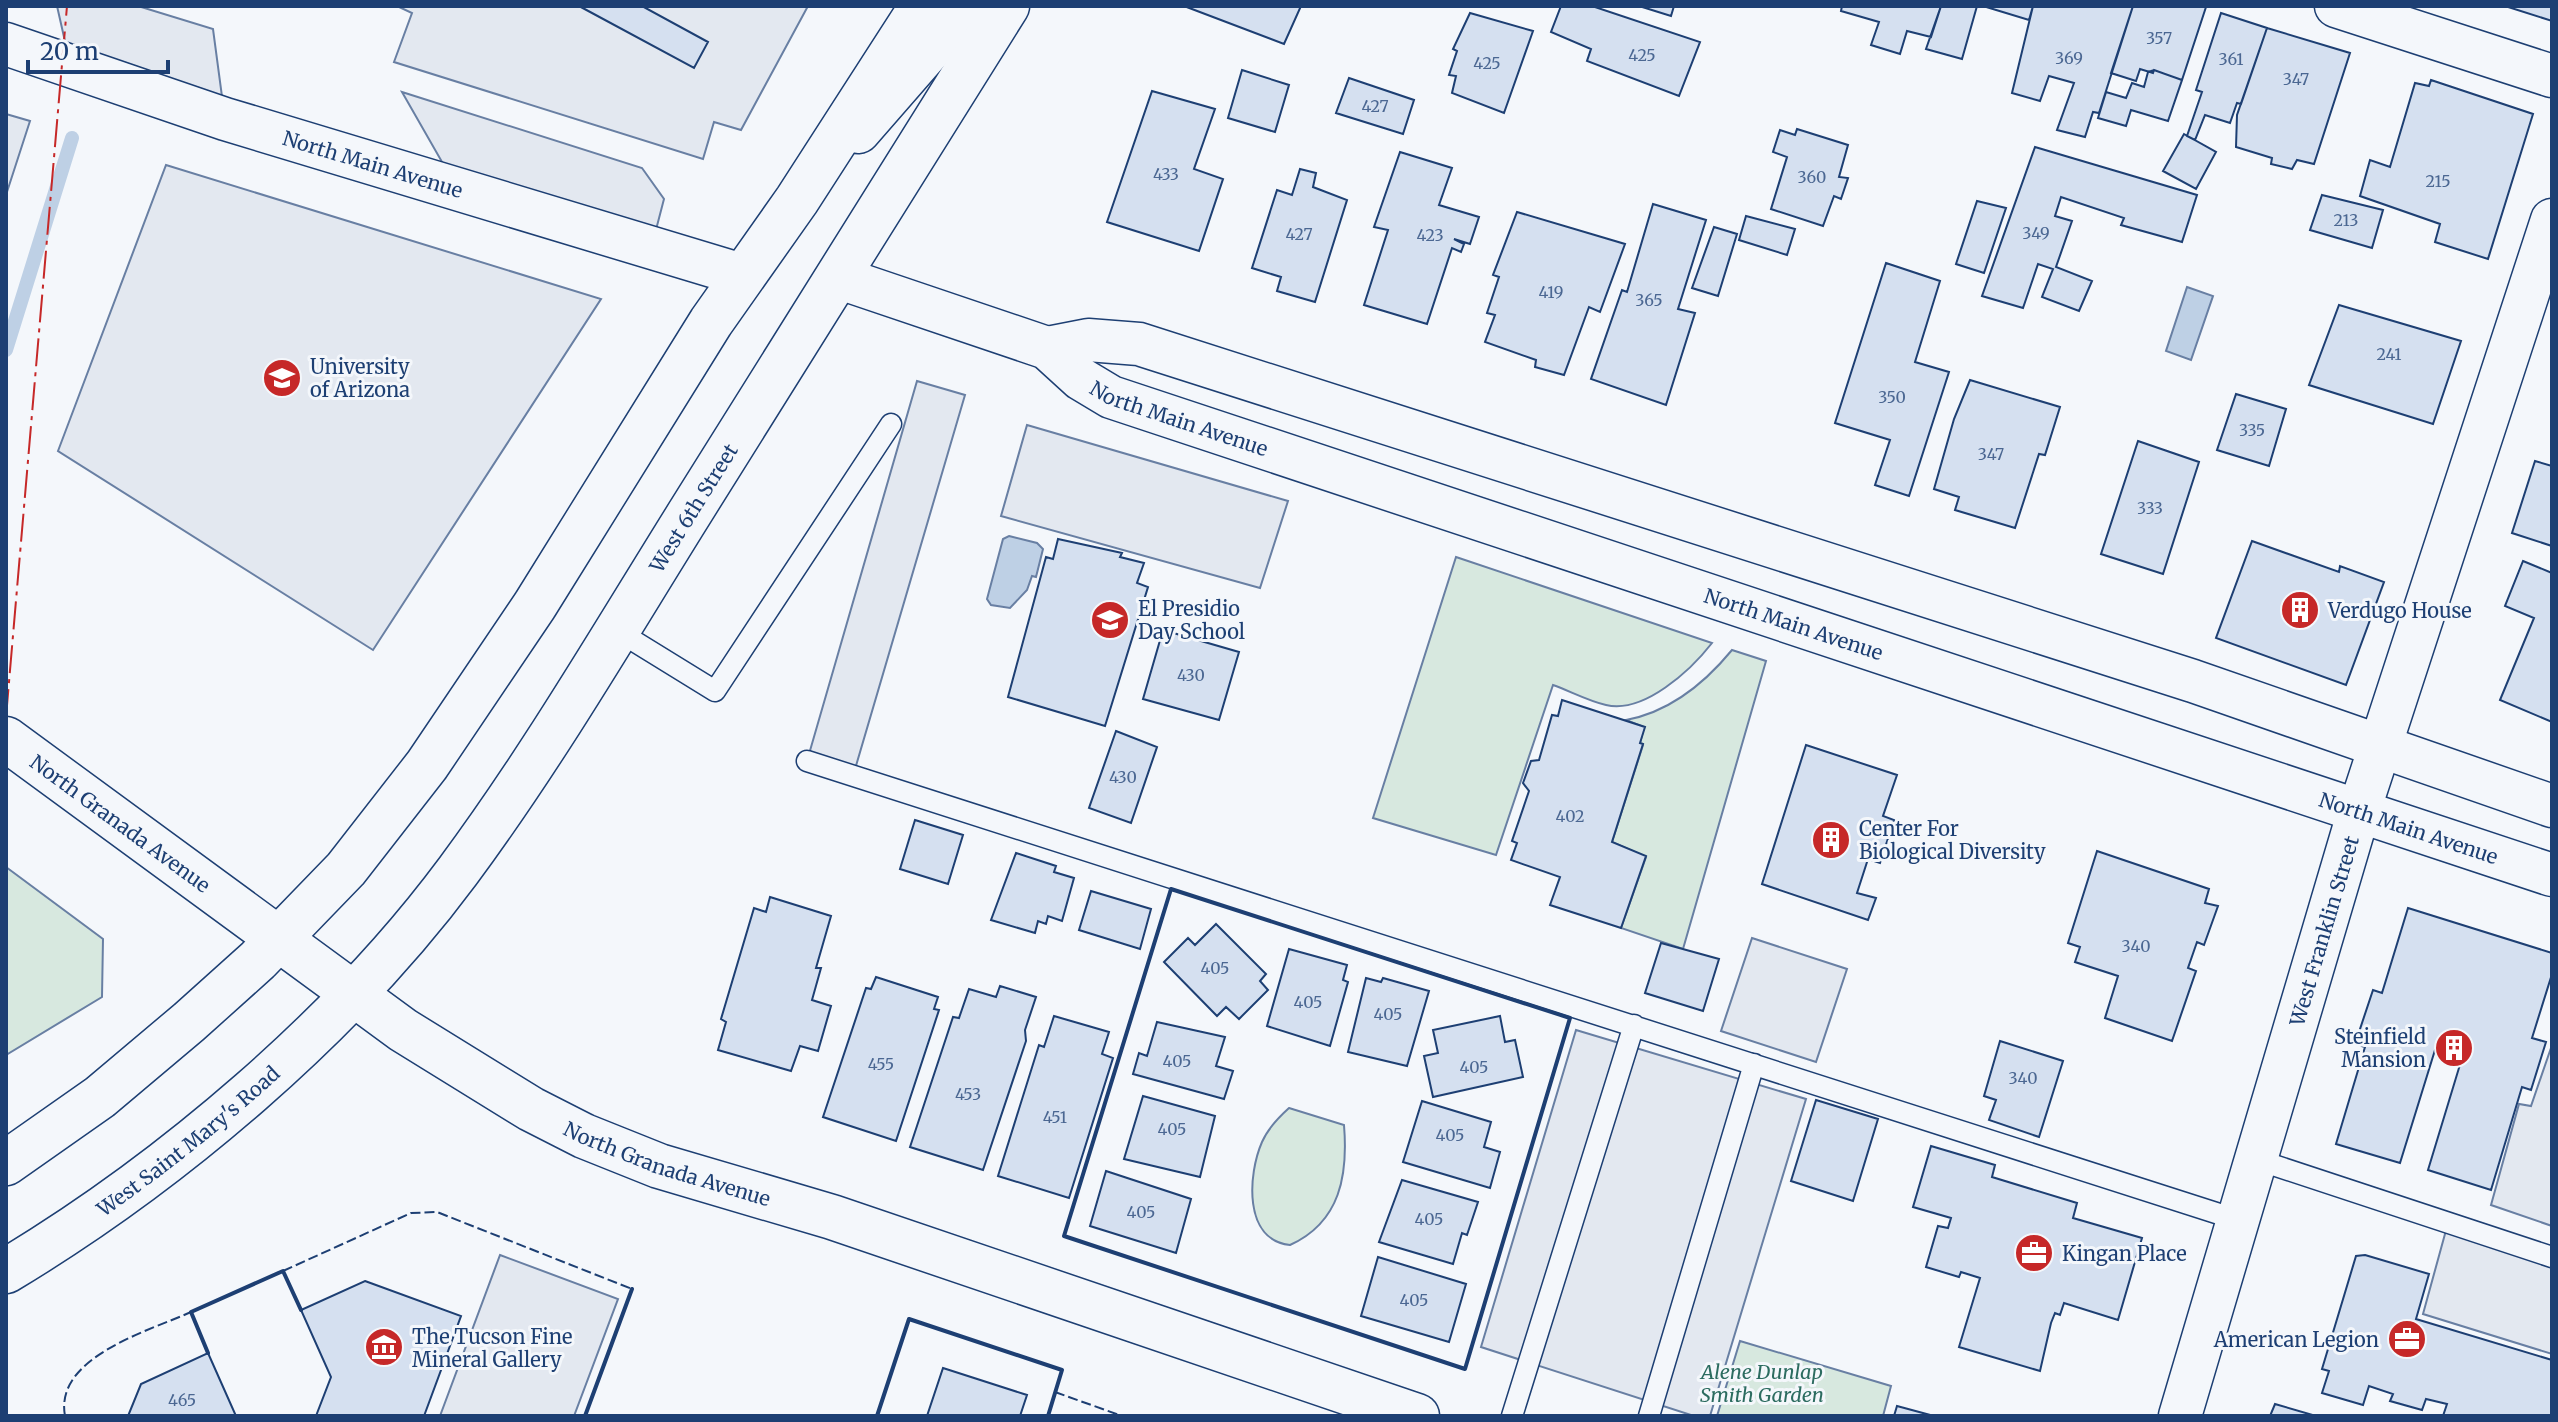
<svg xmlns="http://www.w3.org/2000/svg" width="2558" height="1422" viewBox="0 0 2558 1422" font-family="Merriweather,serif">
	<style>
		.green { fill: #d7e8df; stroke: #687fa3; stroke-width: 2 }
		.parking { fill: #e3e8f0; stroke: #687fa3; stroke-width: 2 }
		.water { fill: #bed0e5; stroke: #687fa3; stroke-width: 2 }
		.lines { fill: none; stroke-linecap: round; stroke-linejoin: round }
		.stream { stroke: #bed0e5; stroke-width: 14 }
		.building { fill: #d5e0f0; stroke: #1d3f73; stroke-width: 2 }
		.service-casing { stroke: #1d3f73; stroke-width: 23 }
		.minor-casing { stroke: #1d3f73; stroke-width: 45 }
		.tertiary-casing { stroke: #1d3f73; stroke-width: 47 }
		.secondary-casing { stroke: #1d3f73; stroke-width: 47 }
		.primary-casing { stroke: #1d3f73; stroke-width: 47 }
		.service { stroke: #f4f7fb; stroke-width: 20 }
		.minor { stroke: #f4f7fb; stroke-width: 42 }
		.tertiary { stroke: #f4f7fb; stroke-width: 44 }
		.secondary { stroke: #f4f7fb; stroke-width: 44 }
		.primary { stroke: #f4f7fb; stroke-width: 44 }
		.fence { stroke: #1d3f73; stroke-width: 2; stroke-dasharray: 10 4; stroke-linecap: butt }
		.wall { stroke: #1d3f73; stroke-width: 4 }
		.power { stroke: #c62828; stroke-width: 2; stroke-dasharray: 28 6 4 6; stroke-linecap: butt }
		.labels { text-anchor: middle; dominant-baseline: central; stroke-width: 6; stroke-linejoin: round; paint-order: stroke }
		.number-label { font-size: 16px; fill: #4b6792 }
		.street-label { font-size: 20px; fill: #1d3f73; stroke: #f4f7fb }
		.poi-label { font-size: 20px; fill: #1d3f73; stroke: #f4f7fb; text-anchor: start }
		.park-label { font-size: 20px; font-style: italic; fill: #2c6c60; stroke: #f4f7fb }
	</style>
	<rect width="100%" height="100%" fill="#f4f7fb"/>
	<path class="green" d="M1456,557L1712,643C1691,670 1644,714 1606,705C1588,701 1570,691 1553,685L1496,855L1373,818Z
		M1732,650L1766,661L1683,949L1621,928L1646,857L1612,842L1643,745L1640,743L1644,727L1626,720C1669,712 1704,684 1732,650Z
		M6,867L103,939L102,997L6,1055Z
		M1289,1108L1344,1125C1348,1174 1341,1222 1290,1245C1243,1240 1248,1174 1262,1142C1268,1128 1279,1117 1289,1108Z
		M1740,1341L1891,1386L1883,1416H1717Z"/>
	<path class="parking" d="M57,6H138L213,29L225,119L71,68Z
		M397,6H808L741,130L714,122L703,159L394,62L412,13Z
		M402,92L642,168L664,199L651,249L458,190Z
		M6,114L30,121L6,195Z
		M166,165L601,299L373,650L58,451Z
		M917,381L965,395L853,776L807,761Z
		M1027,425L1288,501L1260,588L1001,516Z
		M1752,938L1847,969L1816,1062L1721,1031Z
		M1576,1030L1806,1099L1710,1416H1694L1481,1347Z
		M2552,1045V1226L2491,1205L2519,1104L2531,1106Z
		M2448,1223L2552,1257V1354L2423,1314Z
		M500,1255L618,1299L574,1416H440Z"/>
	<path class="water" d="M2187,287L2213,296L2191,360L2166,351Z
		M1009,536L1037,543L1043,549L1036,577L1032,576L1027,590L1010,608L991,605L987,599L1003,539Z"/>
	<g class="lines">
		<path class="stream" d="M6,350L72,138"/>
	</g>
	<path class="building" d="M579,6H642L708,42L694,68Z
		M1184,6H1301L1284,44Z
		M1561,6H1592L1700,42L1679,96L1587,61L1591,49L1551,32Z
		M1639,6H1674L1671,16Z
		M1842,6H1941L1931,37L1907,31L1900,54L1871,45L1879,22L1841,11Z
		M1941,6H1977L1962,59L1926,49Z
		M1983,6H2033L2029,20Z
		M2033,6H2133L2099,113L2093,112L2085,137L2057,130L2074,83L2049,76L2040,101L2012,93Z
		M2133,6L2206,7L2182,80L2154,70L2153,73L2140,69L2136,81L2111,73Z
		M2505,6H2552V21Z
		M1470,13L1533,31L1504,113L1452,93L1456,76L1449,75L1457,51L1453,49Z
		M2221,13L2267,28L2241,104L2237,103L2230,123L2205,115L2195,140L2187,136L2202,92L2196,90Z
		M2267,28L2350,53L2314,164L2297,160L2292,169L2271,164L2272,158L2236,147L2237,115Z
		M1242,70L1289,85L1275,132L1228,118Z
		M2154,70L2182,80L2168,121L2131,110L2126,126L2098,118L2106,92L2126,98L2132,83L2144,87L2148,72Z
		M1349,78L1414,100L1403,134L1336,113Z
		M2431,80L2533,114L2488,259L2435,242L2440,224L2360,196L2370,160L2390,167L2415,83L2429,86Z
		M1152,91L1215,109L1194,169L1223,179L1199,251L1107,222Z
		M1797,129L1848,145L1839,177L1848,178L1841,199L1834,196L1823,226L1771,209L1787,157L1773,152L1780,130L1795,135Z
		M2184,134L2216,152L2196,189L2163,171Z
		M2035,147L2197,195L2182,242L2121,225L2124,218L2061,197L2055,216L2072,221L2056,267L2092,281L2079,311L2042,297L2053,269L2038,264L2023,308L1982,296Z
		M1400,152L1452,168L1439,205L1479,217L1470,244L1454,239L1464,244L1461,252L1452,248L1427,324L1364,305L1388,230L1374,227Z
		M1300,169L1316,173L1313,187L1347,200L1315,302L1277,291L1281,277L1252,268L1277,190L1292,195Z
		M2322,195L2383,210L2372,248L2310,230Z
		M1977,201L2006,208L1984,273L1956,264Z
		M1653,204L1706,220L1678,309L1695,313L1666,405L1591,379L1622,290L1627,292Z
		M1517,212L1625,244L1600,312L1589,307L1564,375L1535,367L1536,360L1485,342L1495,315L1487,313L1499,277L1493,275Z
		M1746,216L1795,229L1787,255L1739,240Z
		M1714,227L1737,234L1718,296L1692,288Z
		M1886,263L1940,281L1915,362L1949,372L1909,496L1875,485L1890,440L1835,423Z
		M2339,305L2461,341L2433,424L2309,385Z
		M1970,380L2060,407L2045,455L2039,454L2015,528L1955,510L1959,497L1934,489L1954,419Z
		M2236,394L2286,409L2269,466L2217,450Z
		M2138,441L2199,462L2163,574L2101,554Z
		M2535,461L2552,466V546L2512,533Z
		M1058,539L1122,553L1120,557L1144,563L1137,583L1148,587L1105,726L1008,697L1046,557L1053,559Z
		M2252,541L2339,572L2340,566L2384,582L2346,685L2216,638Z
		M2523,561L2552,573V722L2500,700L2534,618L2505,606Z
		M1163,630L1239,652L1219,720L1143,699Z
		M1562,700L1645,727L1640,743L1643,744L1612,842L1646,856L1621,928L1550,905L1560,877L1511,860L1517,843L1512,841L1529,791L1523,783L1531,761L1539,760L1552,715L1558,716Z
		M1116,731L1157,747L1131,823L1089,808Z
		M1806,745L1897,775L1883,816L1894,820L1880,863L1868,859L1857,893L1876,898L1868,920L1762,884Z
		M915,820L963,835L948,884L900,869Z
		M2097,851L2209,889L2205,903L2218,906L2204,945L2197,942L2188,968L2196,971L2172,1041L2105,1018L2118,976L2075,962L2080,947L2068,943Z
		M1016,853L1056,866L1054,872L1074,878L1062,921L1048,916L1046,924L1038,921L1035,933L991,920Z
		M1091,891L1151,909L1140,949L1079,930Z
		M770,897L831,916L816,968H821L812,1000L831,1006L818,1051L800,1046L791,1071L718,1050L726,1022L721,1019L754,908L766,912Z
		M2408,908L2552,953V974L2532,1038L2546,1042L2531,1090L2522,1087L2491,1190L2428,1170L2462,1058L2435,1050L2400,1163L2336,1144L2365,1047L2355,1044L2373,990L2382,993Z
		M1216,924L1266,974L1260,981L1268,990L1239,1019L1226,1007L1217,1016L1164,962L1188,938L1195,945Z
		M1661,943L1719,959L1703,1011L1645,993Z
		M1289,949L1347,965L1343,980L1348,982L1330,1046L1267,1026Z
		M876,977L938,997L934,1009L939,1010L896,1141L823,1117L866,988L871,989Z
		M1366,978L1381,982L1383,978L1429,991L1407,1066L1348,1052Z
		M1000,986L1036,997L1025,1030L1026,1041L983,1170L910,1147L953,1017L959,1018L969,989L996,997Z
		M1054,1016L1109,1032L1102,1054L1113,1058L1069,1198L998,1176L1039,1045L1044,1047Z
		M1500,1016L1505,1042L1515,1040L1523,1077L1433,1097L1424,1056L1438,1053L1433,1030Z
		M1157,1022L1225,1037L1216,1066L1233,1071L1224,1099L1133,1074L1139,1053L1147,1056Z
		M2000,1041L2063,1061L2039,1137L1989,1120L1996,1100L1984,1096Z
		M1143,1096L1215,1116L1200,1177L1124,1159Z
		M1816,1100L1878,1119L1853,1201L1791,1181Z
		M1422,1101L1491,1122L1484,1147L1500,1152L1490,1188L1403,1162Z
		M1931,1146L1995,1165L1992,1177L2077,1203L2073,1218L2142,1238L2118,1320L2064,1303L2060,1315L2055,1313L2051,1323L2040,1371L1959,1347L1980,1278L1961,1272L1959,1277L1926,1267L1938,1226L1948,1228L1951,1218L1913,1207Z
		M1106,1171L1191,1199L1176,1253L1090,1226Z
		M1402,1180L1478,1202L1467,1235L1462,1233L1453,1264L1379,1242Z
		M2365,1255L2429,1274L2416,1319L2552,1360V1416H2443L2447,1404L2426,1399L2422,1410L2390,1401L2393,1394L2369,1386L2363,1405L2322,1393L2329,1371L2322,1369L2356,1256Z
		M1378,1257L1466,1284L1449,1342L1361,1316Z
		M365,1281L461,1316L424,1416H316L331,1377L301,1310Z
		M208,1353L236,1416H128L141,1384Z
		M943,1368L1027,1395L1020,1416H927Z
		M2275,1404L2316,1416H2270Z
		M1897,1406L1934,1416H1894Z"/>
	<g class="lines">
		<g class="service-casing">
			<path id="service" d="M616,630L715,691L891,424
				M807,761L2238,1220
				M2255,1159L2552,1257
				M1512,1416L1634,1025
				M1649,1416L1754,1064"/>
		</g>
		<g class="minor-casing">
			<g id="minor">
				<path d="M2336,6L2552,76"/>
				<path id="s1" d="M6,44L225,119L742,275"/>
				<path id="s2" d="M837,277L1047,348L1081,379L1111,397L2552,875"/>
				<path d="M1047,348L1088,340L1139,344L2193,681L2552,806"/>
				<path id="s3" d="M2180,1416L2359,811L2552,220"/>
			</g>
		</g>
		<g class="tertiary-casing">
			<path id="tertiary" d="M858,131L967,6"/>
		</g>
		<g class="secondary-casing">
			<g id="secondary">
				<path id="s4" d="M6,739L403,1030L531,1109L584,1136L659,1166L832,1217L1417,1416"/>
			</g>
		</g>
		<g class="primary-casing">
			<g id="primary">
				<path d="M6,1163L100,1097L189,1022L258,960L346,869L427,765L535,605L711,322L797,200L922,6"/>
				<path id="s5" d="M6,1271C171,1172 343,1026 458,871C544,755 617,629 694,506C798,340 902,173 1007,6"/>
			</g>
		</g>
		<use href="#service" class="service"/>
		<use href="#minor" class="minor"/>
		<use href="#tertiary" class="tertiary"/>
		<use href="#secondary" class="secondary"/>
		<use href="#primary" class="primary"/>
		<path class="fence" d="M283,1271L411,1213L437,1212L632,1289
			M1055,1392L1122,1416
			M65,1416C54,1357 149,1331 191,1312"/>
		<path class="wall" d="M1171,889L1570,1018L1465,1369L1064,1236Z
			M208,1353L191,1312L283,1271L301,1310
			M585,1416L632,1289
			M877,1416L909,1319L1062,1370L1048,1416"/>
		<path class="power" d="M6,717L67,6"/>
	</g>
	<defs>
		<g id="university-disc" transform="scale(2)"><circle r="9.5" fill="#c62828" stroke="#f4f7fb"/><path d="M0-5L7-2L0 1L-7-2ZM-4 1L0 2.5L4 1V4Q0 6-4 4Z" fill="#fff"/></g>
		<g id="building-disc" transform="scale(2)"><circle r="9.5" fill="#c62828" stroke="#f4f7fb"/><path d="M-4-6H4V6H1V3H-1V6H-4ZM-2.5-4.3h1.7v1.8h-1.7ZM.8-4.3h1.7v1.8H.8ZM-2.5-1h1.7V.8h-1.7ZM.8-1h1.7V.8H.8Z" fill="#fff"/></g>
		<g id="school-disc" transform="scale(2)"><circle r="9.5" fill="#c62828" stroke="#f4f7fb"/><path d="M0-5L7-2L0 1L-7-2ZM-4 1L0 2.5L4 1V4Q0 6-4 4Z" fill="#fff"/></g>
		<g id="office-disc" transform="scale(2)"><circle r="9.5" fill="#c62828" stroke="#f4f7fb"/><path d="M-6-3h4V-5.5h4V-3h4V5H-6ZM-1-4.5V-3h2v-1.5ZM-6 0V1H6V0Z" fill="#fff"/></g>
		<g id="museum-disc" transform="scale(2)"><circle r="9.5" fill="#c62828" stroke="#f4f7fb"/><path d="M0-6L6-3V-2H-6V-3ZM-5-1h2V3h-2ZM-1-1h2V3h-2ZM3-1h2V3H3ZM-6 4H6V6H-6Z" fill="#fff"/></g>
	</defs>
	<g fill-rule="evenodd">
		<use href="#university-disc" x="282" y="378"/>
		<use href="#building-disc" x="2300" y="610"/>
		<use href="#school-disc" x="1110" y="620"/>
		<use href="#building-disc" x="1831" y="840"/>
		<use href="#building-disc" x="2454" y="1048"/>
		<use href="#office-disc" x="2034" y="1253"/>
		<use href="#office-disc" x="2407" y="1339"/>
		<use href="#museum-disc" x="384" y="1347"/>
	</g>
	<g class="labels">
		<g class="number-label">
			<text x="2159" y="38">357</text>
			<text x="1642" y="55">425</text>
			<text x="2069" y="58">369</text>
			<text x="2231" y="59">361</text>
			<text x="1487" y="63">425</text>
			<text x="2296" y="79">347</text>
			<text x="1375" y="106">427</text>
			<text x="1166" y="174">433</text>
			<text x="1812" y="177">360</text>
			<text x="2438" y="181">215</text>
			<text x="2346" y="220">213</text>
			<text x="2036" y="233">349</text>
			<text x="1299" y="234">427</text>
			<text x="1430" y="235">423</text>
			<text x="1551" y="292">419</text>
			<text x="1649" y="300">365</text>
			<text x="2389" y="354">241</text>
			<text x="1892" y="397">350</text>
			<text x="2252" y="430">335</text>
			<text x="1991" y="454">347</text>
			<text x="2150" y="508">333</text>
			<text x="1191" y="675">430</text>
			<text x="1123" y="777">430</text>
			<text x="1570" y="816">402</text>
			<text x="2136" y="946">340</text>
			<text x="1215" y="968">405</text>
			<text x="1308" y="1002">405</text>
			<text x="1388" y="1014">405</text>
			<text x="1177" y="1061">405</text>
			<text x="881" y="1064">455</text>
			<text x="1474" y="1067">405</text>
			<text x="2023" y="1078">340</text>
			<text x="968" y="1094">453</text>
			<text x="1055" y="1117">451</text>
			<text x="1172" y="1129">405</text>
			<text x="1450" y="1135">405</text>
			<text x="1141" y="1212">405</text>
			<text x="1429" y="1219">405</text>
			<text x="1414" y="1300">405</text>
			<text x="182" y="1400">465</text>
		</g>
		<g class="street-label">
			<text stroke="none"><textPath href="#s1" startOffset="386">North Main Avenue</textPath></text>
			<text stroke="none"><textPath href="#s2" startOffset="374">North Main Avenue</textPath></text>
			<text stroke="none"><textPath href="#s5" startOffset="1040">West 6th Street</textPath></text>
			<text stroke="none"><textPath href="#s2" startOffset="1022">North Main Avenue</textPath></text>
			<text stroke="none"><textPath href="#s4" startOffset="142">North Granada Avenue</textPath></text>
			<text stroke="none"><textPath href="#s2" startOffset="1670">North Main Avenue</textPath></text>
			<text stroke="none"><textPath href="#s3" startOffset="506">West Franklin Street</textPath></text>
			<text stroke="none"><textPath href="#s5" startOffset="224">West Saint Mary's Road</textPath></text>
			<text stroke="none"><textPath href="#s4" startOffset="790">North Granada Avenue</textPath></text>
		</g>
		<g class="poi-label">
			<text x="310" y="366">University<tspan x="310" dy="23">of Arizona</tspan></text>
			<text x="1138" y="608">El Presidio<tspan x="1138" dy="23">Day School</tspan></text>
			<text x="2328" y="610">Verdugo House</text>
			<text x="1859" y="828">Center For<tspan x="1859" dy="23">Biological Diversity</tspan></text>
			<text x="2426" y="1036" text-anchor="end">Steinfield<tspan x="2426" dy="23">Mansion</tspan></text>
			<text x="2062" y="1253">Kingan Place</text>
			<text x="412" y="1336">The Tucson Fine<tspan x="412" dy="23">Mineral Gallery</tspan></text>
			<text x="2379" y="1339" text-anchor="end">American Legion</text>
		</g>
		<g class="park-label">
			<text x="1762" y="1371">Alene Dunlap<tspan x="1762" dy="23">Smith Garden</tspan></text>
		</g>
	</g>
	<rect width="2558" height="1422" fill="none" stroke="#1d3f73" stroke-width="16"/>
	<path d="M28 60v12h140v-12" fill="none" stroke="#1d3f73" stroke-width="4"/>
	<text x="40" y="60" font-size="24" fill="#1d3f73" stroke="#f4f7fb" stroke-width="6" paint-order="stroke">20 m</text>
</svg>
